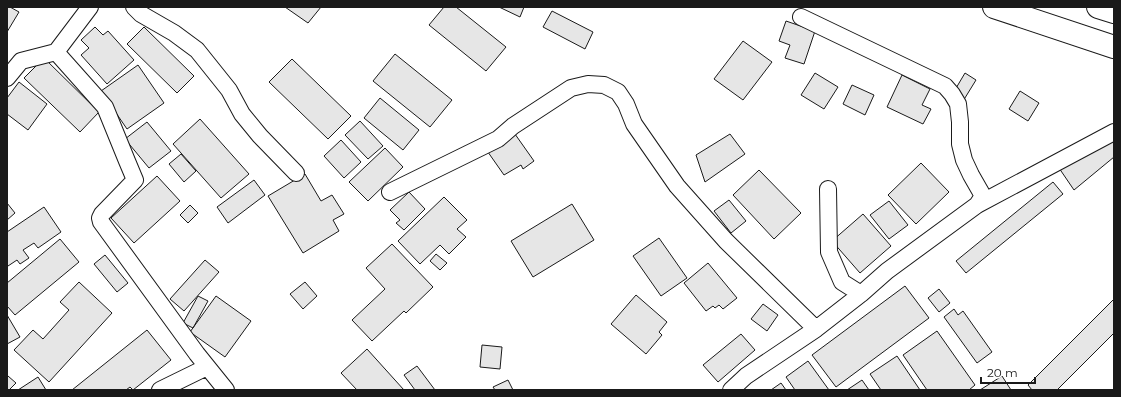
<svg xmlns="http://www.w3.org/2000/svg" width="1121" height="397" viewBox="0 0 1121 397" font-family="Montserrat,sans-serif">
	<style>
		.building { fill: #e6e6e6; stroke: #1a1a1a }
		.lines { fill: none; stroke-linecap: round; stroke-linejoin: round }
		.minor-casing { stroke: #1a1a1a; stroke-width: 18 }
		.trunk-casing { stroke: #1a1a1a; stroke-width: 24 }
		.minor { stroke: #fff; stroke-width: 16 }
		.trunk { stroke: #fff; stroke-width: 22 }
	</style>
	<rect width="100%" height="100%" fill="#fff"/>
	<path class="building" d="M7,7H10L19,12L7,32Z
		M285,7H321L308,23Z
		M444,7H456L506,47L486,71L429,25Z
		M499,7H524L520,17Z
		M552,11L593,32L585,49L543,27Z
		M786,21L815,31L804,64L785,58L790,45L779,41Z
		M95,27L103,35L108,31L134,60L107,84L81,55L89,48L81,40Z
		M144,27L194,76L177,93L127,44Z
		M743,41L772,62L743,100L714,79Z
		M395,54L452,100L430,127L373,81Z
		M44,58L99,112L80,132L24,78Z
		M292,59L351,116L328,139L269,82Z
		M138,65L164,103L127,129L101,91Z
		M815,73L838,87L824,109L801,95Z
		M965,73L976,80L960,106L949,100Z
		M902,75L930,89L922,105L931,109L923,124L887,107Z
		M19,82L47,104L28,130L7,114V98Z
		M852,85L874,95L865,115L843,104Z
		M1020,91L1039,103L1028,121L1009,109Z
		M380,98L419,130L403,150L364,118Z
		M200,119L249,174L221,198L173,144Z
		M360,121L383,146L368,159L345,135Z
		M147,122L171,151L149,168L125,139Z
		M510,127L534,161L523,169L521,165L504,175L483,145Z
		M1114,130V157L1074,190L1059,168Z
		M730,134L745,154L705,182L696,155Z
		M341,140L361,162L344,178L324,156Z
		M385,148L403,167L368,201L349,182Z
		M181,154L196,171L184,182L169,164Z
		M921,163L949,192L916,224L888,195Z
		M759,170L801,213L774,239L733,195Z
		M305,174L321,201L332,195L344,214L333,220L339,231L303,253L268,196Z
		M157,176L180,201L134,243L111,218Z
		M254,180L265,195L228,223L217,207Z
		M1053,182L1063,194L966,273L956,261Z
		M409,192L425,209L404,230L396,223L400,220L390,210Z
		M444,197L467,220L457,229L466,237L449,254L440,245L420,264L398,241Z
		M729,200L746,221L731,233L714,211Z
		M889,201L908,225L889,239L870,215Z
		M7,203L15,213L7,220Z
		M572,204L594,240L533,277L511,241Z
		M190,205L198,213L188,223L180,215Z
		M44,207L61,232L38,248L34,243L23,250L29,258L20,264L17,260L8,266L7,264V232Z
		M863,214L891,246L860,273L832,241Z
		M659,238L687,278L661,296L633,256Z
		M60,239L79,262L15,315L7,306V283Z
		M392,244L433,287L406,313L404,311L372,341L352,320L385,289L366,268Z
		M436,254L447,263L440,270L430,261Z
		M105,255L128,283L117,292L94,264Z
		M205,260L219,272L184,311L170,299Z
		M708,263L737,298L723,309L719,305L715,308L713,306L706,311L684,283Z
		M79,282L112,313L49,382L14,350L33,330L43,339L69,310L60,302Z
		M305,282L317,296L303,309L290,294Z
		M905,286L929,318L836,387L812,355Z
		M939,289L950,303L939,312L928,298Z
		M636,295L667,322L659,332L662,335L646,354L611,324Z
		M198,296L208,301L193,328L183,323Z
		M216,296L251,321L225,357L190,332Z
		M1114,299V333L1057,390H1032L1028,385Z
		M763,304L778,315L767,331L751,319Z
		M954,309L958,315L963,311L992,352L977,363L944,317Z
		M7,315L20,337L7,344Z
		M147,330L171,360L133,390L130,387L126,390H72Z
		M937,331L975,385L969,390H927L903,355Z
		M741,334L755,350L718,382L703,365Z
		M482,345L502,347L500,369L480,367Z
		M367,349L404,390H357L341,373Z
		M897,356L920,390H881L870,374Z
		M808,361L829,390H795L786,377Z
		M417,366L435,390H415L404,375Z
		M8,376L16,383L9,390L7,389V377Z
		M1002,376L1011,390H980Z
		M38,377L46,390H18Z
		M508,380L513,390H495L493,387Z
		M862,380L869,390H847Z
		M781,383L786,390H771Z"/>
	<g class="lines">
		<g class="minor-casing">
			<path id="minor" d="M134,7L141,14L174,33L197,50L229,90L242,114L260,136L296,173
				M801,17L945,86L952,94L958,104L960,122V144L964,160L971,175L983,196L977,205
				M56,52L105,107L127,161L135,180L102,214L100,218L101,222L197,354L226,390
				M7,78L21,61L56,52L90,7
				M828,189L829,252L842,282L861,294
				M390,192L498,139L513,126L571,88L588,84L604,85L618,92L626,104L634,124L677,186L726,241L816,329
				M160,390L207,367
				M731,390L746,376L816,329L861,294L887,271L977,205L1114,132"/>
		</g>
		<g class="trunk-casing">
			<path id="trunk" d="M994,7L1114,47
				M1098,7L1114,12"/>
		</g>
		<use href="#minor" class="minor"/>
		<use href="#trunk" class="trunk"/>
	</g>
	<rect width="1121" height="397" fill="none" stroke="#1a1a1a" stroke-width="16"/>
	<path d="M981 377v6h54v-6" fill="none" stroke="#1a1a1a" stroke-width="2"/>
	<text x="987" y="377" font-size="12" fill="#1a1a1a" stroke="#ffffff" stroke-width="3" paint-order="stroke">20 m</text>
</svg>
